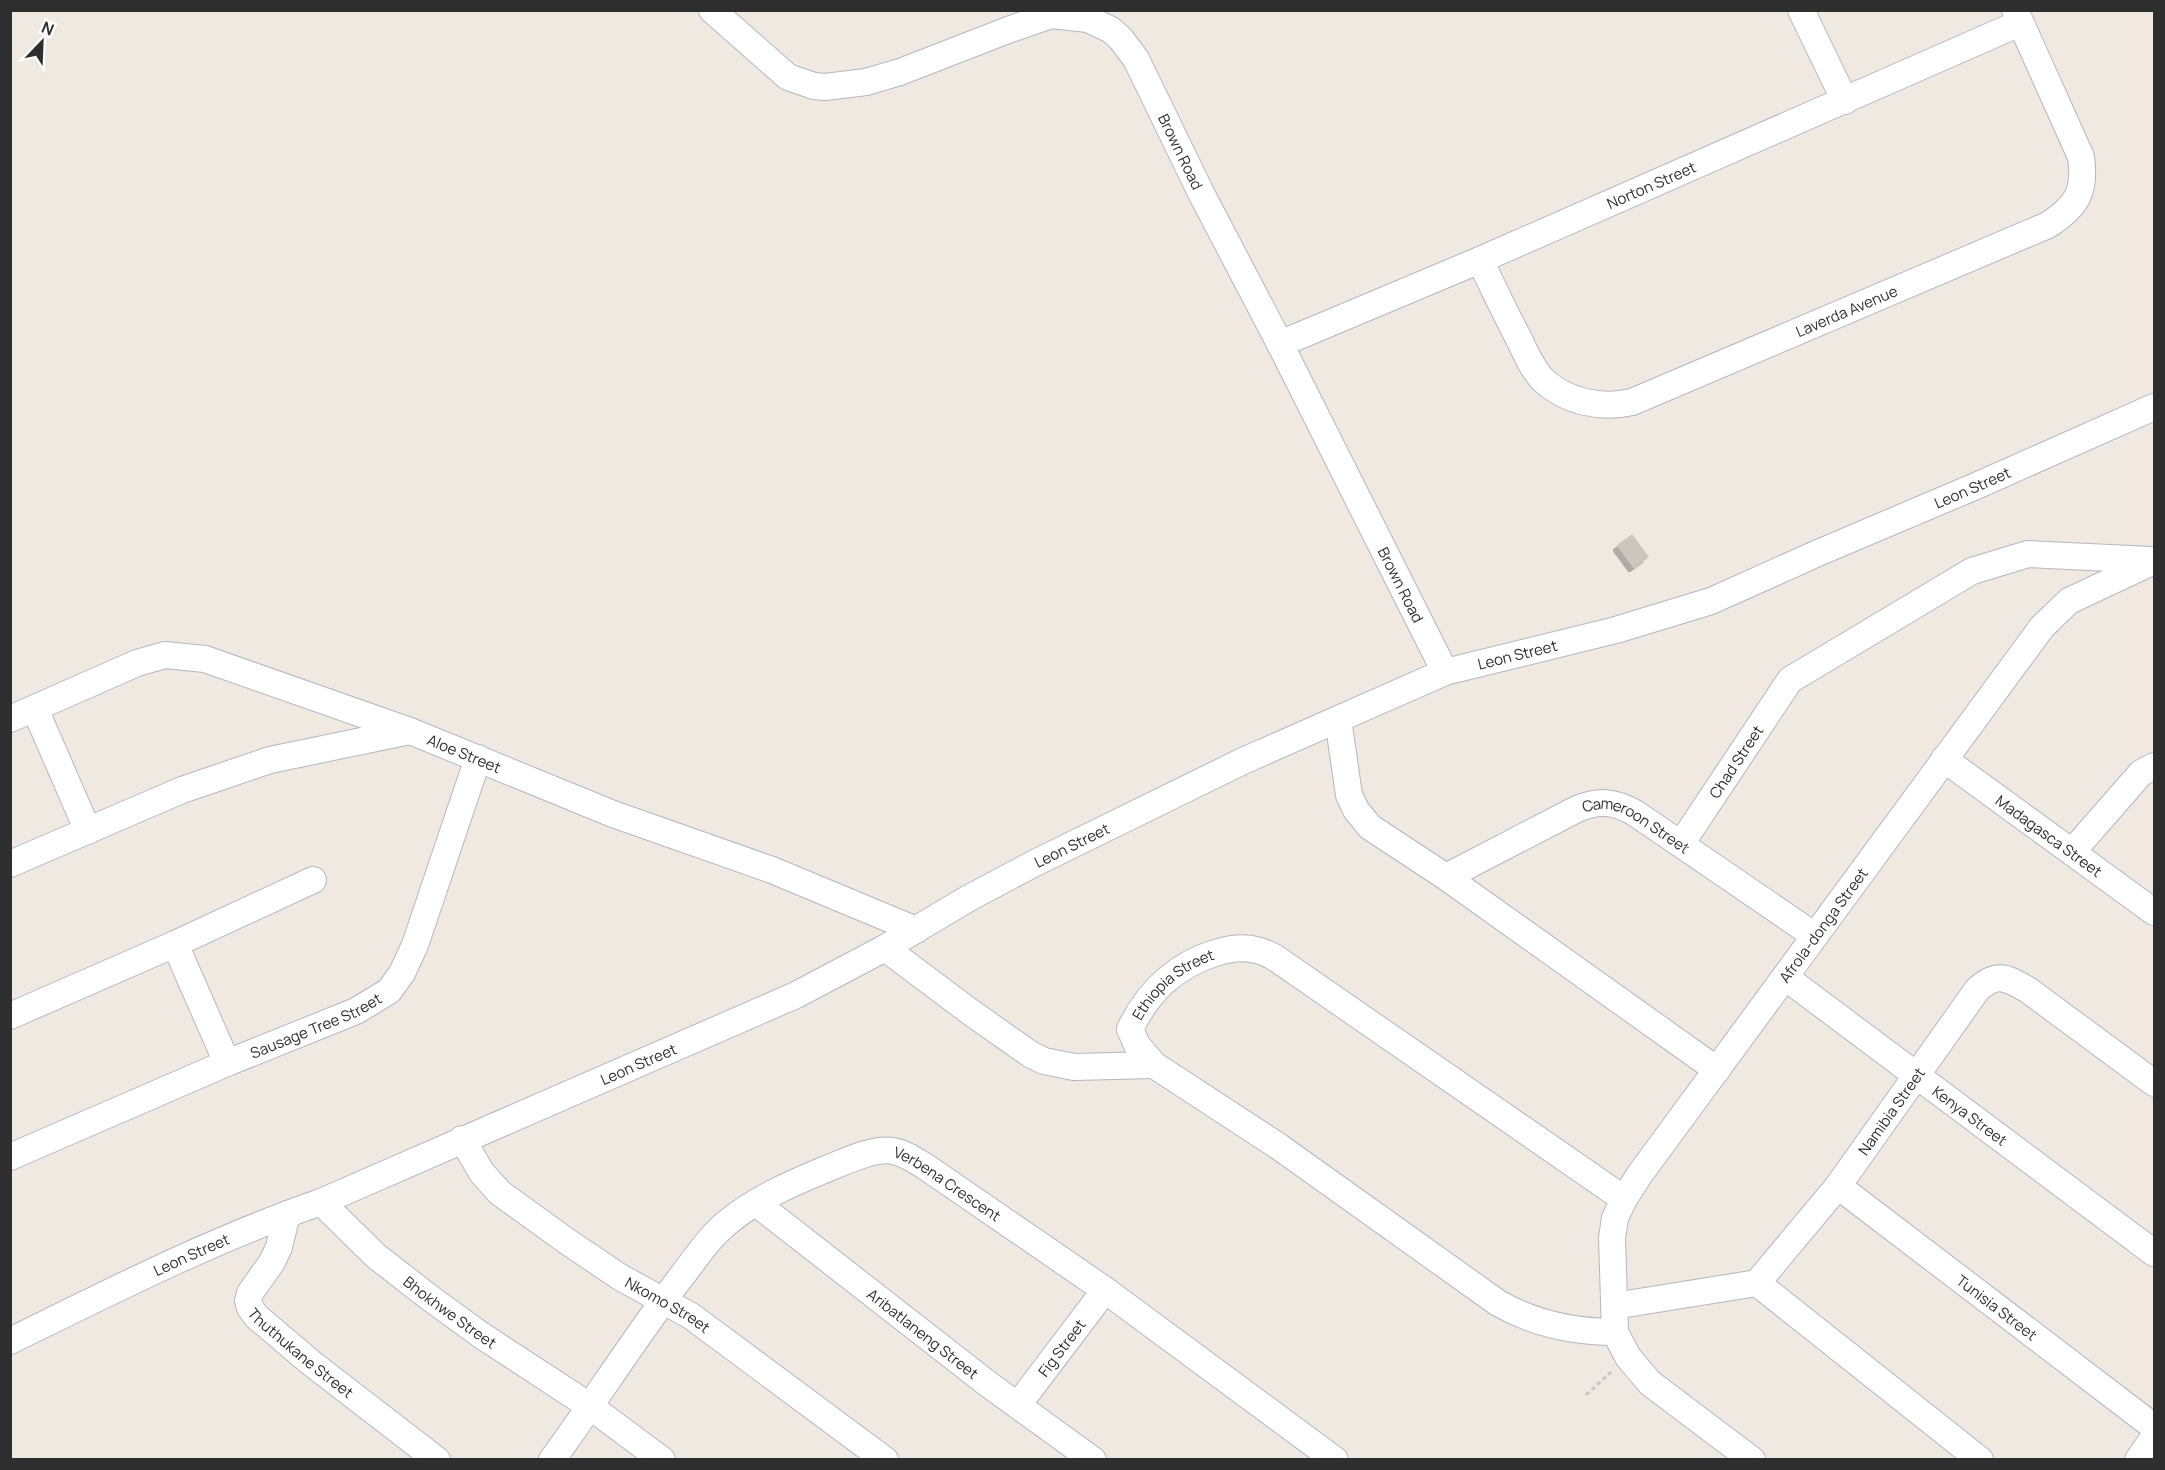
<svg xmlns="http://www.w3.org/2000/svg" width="2165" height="1470" viewBox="0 0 2165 1470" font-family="Manrope,sans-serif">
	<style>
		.building { fill: #cbc7bf; filter: url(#shadow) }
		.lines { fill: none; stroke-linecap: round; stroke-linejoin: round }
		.minor-casing { stroke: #b4b7c1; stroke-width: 28 }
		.path { stroke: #c9c9c9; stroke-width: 3; stroke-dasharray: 4.5 3; stroke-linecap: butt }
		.minor { stroke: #fff; stroke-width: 26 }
		.labels { text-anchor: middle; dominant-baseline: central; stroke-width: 6; stroke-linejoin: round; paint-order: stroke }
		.street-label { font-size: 15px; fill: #2e2e2e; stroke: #fff }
	</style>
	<defs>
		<filter id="shadow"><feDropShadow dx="-5" dy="5" stdDeviation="0" flood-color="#0004"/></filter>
	</defs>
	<rect width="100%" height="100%" fill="#efe9e1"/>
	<path class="building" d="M1632,534L1649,557L1634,568L1617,545Z"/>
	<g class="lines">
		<g class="minor-casing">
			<g id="minor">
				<path id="s1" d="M712,10L788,77L814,86L825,87L866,82L900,72L1008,30L1051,15L1088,19L1111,30L1121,39L1136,59L1201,193L1280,344L1445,672"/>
				<path d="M1801,10L1845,101"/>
				<path id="s2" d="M1480,260C1493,287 1505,313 1519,339C1525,352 1532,368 1542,379C1566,402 1601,409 1632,402L2048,225C2077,206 2086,192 2081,157L2015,10"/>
				<path id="s3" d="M1280,344L1480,260L2020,23"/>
				<path d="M35,709L88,831"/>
				<path id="s4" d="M10,719L137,663L165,655L205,659L410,731L613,814L772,870L916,930"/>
				<path d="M1338,719L1349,795L1356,810L1370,827L1446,877L1717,1070"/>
				<path id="s5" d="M1944,759L2154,912"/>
				<path id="s6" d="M1681,844L1790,680L1972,571L2028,554L2151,560"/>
				<path d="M2072,852L2141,773L2154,766"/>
				<path d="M10,864L182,790L270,760L410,731"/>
				<path id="s7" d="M1446,877L1577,809C1599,800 1614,801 1635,813L1815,936"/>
				<path d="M175,944L227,1063"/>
				<path d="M885,948L969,1011L1030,1054L1044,1061L1074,1067L1154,1065"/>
				<path id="s8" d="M1785,977L2154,1253"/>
				<path d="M10,1016L175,944L313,880"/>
				<path id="s9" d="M462,1139L482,1173L500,1193L568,1242L620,1277L691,1316L885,1460"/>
				<path id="s10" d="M10,1157L227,1063L356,1011L389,991L402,973L415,945L478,758"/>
				<path id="s11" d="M1838,1186L2154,1427"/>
				<path id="s12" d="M321,1202L376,1256L430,1298L481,1335L591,1407L662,1460"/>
				<path id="s13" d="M756,1203L988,1384L1093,1460"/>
				<path id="s14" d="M287,1214L279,1247L272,1262L250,1293L248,1301L250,1308L257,1317L310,1362L437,1460"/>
				<path d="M1757,1283L1980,1460"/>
				<path id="s15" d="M1614,1306L1757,1283L1838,1186L1977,990C1997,971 2007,978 2028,990L2154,1083"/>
				<path id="s16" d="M1615,1332C1573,1332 1535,1324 1498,1303L1278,1146L1154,1065L1137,1045L1130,1029C1148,992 1174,966 1215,953C1228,949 1242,946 1256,950C1262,951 1268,954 1274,957L1624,1199"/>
				<path id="s17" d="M10,1341C112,1291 214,1239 321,1202L796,995L885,948L969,898L1035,863L1243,761L1445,672L1616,630L1711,601L1818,553L1976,486L2154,407"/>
				<path id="s18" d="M1018,1405L1105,1290"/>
				<path id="s19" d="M552,1460C595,1401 634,1339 678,1281C694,1261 708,1238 728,1222C756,1199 790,1184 824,1170C842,1163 874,1147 893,1151C905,1153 916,1161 926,1167L1105,1290L1335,1460"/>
				<path id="s20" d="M1752,1460L1650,1383L1628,1357L1615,1332L1612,1238L1615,1218L1624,1199L1640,1174L2042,627L2069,601L2154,561"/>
				<path d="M2138,1460L2154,1437"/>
			</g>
		</g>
		<path class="path" d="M1586,1395L1613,1370"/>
		<use href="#minor" class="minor"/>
	</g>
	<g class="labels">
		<g class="street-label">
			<text stroke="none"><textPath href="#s1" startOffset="582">Brown Road</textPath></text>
			<text stroke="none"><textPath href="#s3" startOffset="404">Norton Street</textPath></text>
			<text stroke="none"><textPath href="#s2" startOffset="464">Laverda Avenue</textPath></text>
			<text stroke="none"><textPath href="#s17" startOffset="2145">Leon Street</textPath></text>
			<text stroke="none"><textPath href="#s1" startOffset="1068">Brown Road</textPath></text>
			<text stroke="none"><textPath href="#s17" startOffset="1659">Leon Street</textPath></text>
			<text stroke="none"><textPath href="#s4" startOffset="484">Aloe Street</textPath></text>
			<text stroke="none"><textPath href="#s6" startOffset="99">Chad Street</textPath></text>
			<text stroke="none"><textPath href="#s7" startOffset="213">Cameroon Street</textPath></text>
			<text stroke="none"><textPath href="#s5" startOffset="130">Madagasca Street</textPath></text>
			<text stroke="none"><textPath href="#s17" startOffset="1173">Leon Street</textPath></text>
			<text stroke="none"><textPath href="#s20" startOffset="664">Afrola-donga Street</textPath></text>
			<text stroke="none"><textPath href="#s16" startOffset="648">Ethiopia Street</textPath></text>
			<text stroke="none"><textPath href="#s10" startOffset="333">Sausage Tree Street</textPath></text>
			<text stroke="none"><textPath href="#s17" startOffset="687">Leon Street</textPath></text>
			<text stroke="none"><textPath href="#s15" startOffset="363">Namibia Street</textPath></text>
			<text stroke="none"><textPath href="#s8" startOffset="231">Kenya Street</textPath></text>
			<text stroke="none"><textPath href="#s19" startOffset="542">Verbena Crescent</textPath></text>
			<text stroke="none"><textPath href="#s17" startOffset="201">Leon Street</textPath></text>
			<text stroke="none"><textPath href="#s9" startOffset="268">Nkomo Street</textPath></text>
			<text stroke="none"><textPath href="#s11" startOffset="200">Tunisia Street</textPath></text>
			<text stroke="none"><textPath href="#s12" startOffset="170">Bhokhwe Street</textPath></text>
			<text stroke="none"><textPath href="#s13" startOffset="212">Aribatlaneng Street</textPath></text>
			<text stroke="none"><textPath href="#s18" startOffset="72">Fig Street</textPath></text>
			<text stroke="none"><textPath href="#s14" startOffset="172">Thuthukane Street</textPath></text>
		</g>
	</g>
	<rect width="2165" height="1470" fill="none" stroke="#2e2e2e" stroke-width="24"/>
	<g transform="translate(42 42) rotate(23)" stroke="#ffffff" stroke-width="4.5" paint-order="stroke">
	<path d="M0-4.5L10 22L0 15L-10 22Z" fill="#2e2e2e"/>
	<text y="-9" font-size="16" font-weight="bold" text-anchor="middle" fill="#2e2e2e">N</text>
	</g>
</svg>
